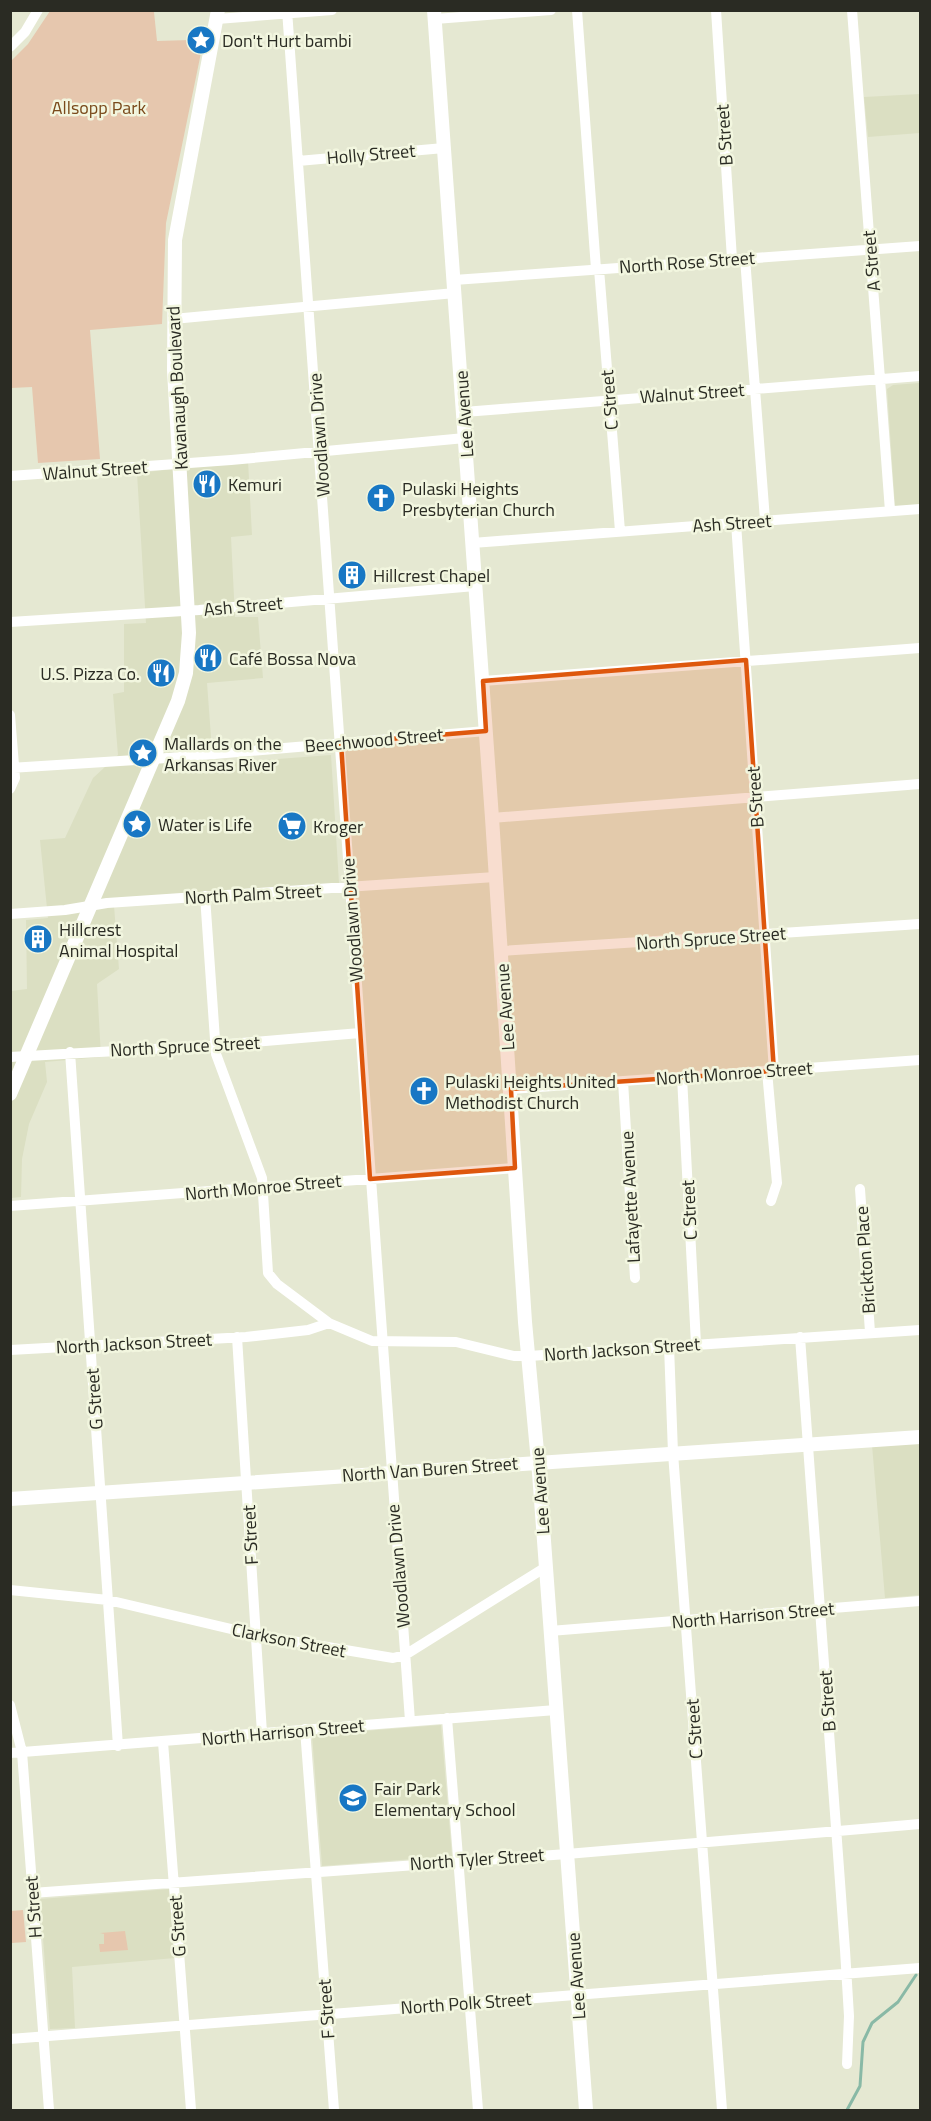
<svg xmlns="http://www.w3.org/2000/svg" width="931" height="2121" viewBox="0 0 931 2121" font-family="'Titillium Web',sans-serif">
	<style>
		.built { fill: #dbdfc2 }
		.green { fill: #e6c7ae }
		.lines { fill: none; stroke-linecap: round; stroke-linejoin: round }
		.stream { stroke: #89b9a6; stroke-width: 3 }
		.street { stroke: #fff; stroke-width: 10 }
		.secondary { stroke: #fff; stroke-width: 14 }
		.marked { fill: #de570d; fill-opacity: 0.2; stroke: #de570d; stroke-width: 4.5; stroke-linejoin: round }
		.labels { text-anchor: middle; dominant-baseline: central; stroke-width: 5; stroke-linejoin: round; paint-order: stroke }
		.poi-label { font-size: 18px; fill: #2a2b23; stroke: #f2f6df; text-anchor: start }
		.park-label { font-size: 18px; fill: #7a4a1b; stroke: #f2f6df }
		.street-label { font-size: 18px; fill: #2a2b23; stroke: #f2f6df }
	</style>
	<rect width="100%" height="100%" fill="#e5e8d2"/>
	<path class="built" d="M920,94V133L868,137L864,97Z
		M920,383V505L895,507L887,389L893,385Z
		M248,461L252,535L231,537L235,617H258L263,678L207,683L213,764L331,755L339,883L114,906L119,969L97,984L101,1057L45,1062L47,1082L29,1124L22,1159L21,1197L11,1198V991L27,989L26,920L48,918L40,840L65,838L93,778L118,755L113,694L124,692V624L146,623L137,473Z
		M920,1443V1595L885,1598L872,1445Z
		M441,1725L452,1856L322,1866L312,1735Z
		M170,1889L175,1958L72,1967L75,2028L50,2029L40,1899Z"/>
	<path class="green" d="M50,11L154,12L157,41L190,40L203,43L166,223L162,324L90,330L100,459L38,463L32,387L11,388L10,62L28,44Z
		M23,1910L26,1942L12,1943L11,1911Z
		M125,1931L128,1950L100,1952L99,1944H104V1934L100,1933Z"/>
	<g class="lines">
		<path class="stream" d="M847,2110L860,2086L863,2042L872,2023L898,2002L916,1975"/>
		<path class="street" d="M287,10L410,1721
			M577,10L596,269
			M716,10L732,259
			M852,10L890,511
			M217,19L332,10
			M435,19L551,10
			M10,47L25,32L38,10
			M298,161L444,148
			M745,258L765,520
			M599,269L620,531
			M454,280L920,246
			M173,319L455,293
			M464,412L920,376
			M10,476L231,460L465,438
			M736,523L774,1071
			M472,543L920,509
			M10,622L199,610L475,586
			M483,681L920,648
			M10,715L15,778L10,789
			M10,768L167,758L486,731
			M492,818L920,784
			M205,896L216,1054L262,1178L268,1273L277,1284L329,1323L372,1341L456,1342L514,1356H529L920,1330
			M10,914L65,910L107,903L495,877
			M501,951L920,924
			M70,1052L118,1746
			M10,1057L206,1046L360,1033
			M767,1071L777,1183L771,1201
			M682,1077L696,1344
			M623,1081L635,1278
			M511,1089L920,1060
			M860,1189L870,1332
			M10,1206L515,1168
			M237,1337L262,1733
			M800,1337L845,1950L849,2016L847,2064
			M669,1346L673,1453L722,2110
			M10,1350L246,1337L308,1330L329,1323
			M10,1590L108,1600L256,1635L393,1658L405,1655L546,1567
			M550,1631L920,1601
			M10,1705L22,1752L49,2110
			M447,1718L478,2110
			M305,1729L334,2110
			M163,1742L191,2110
			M10,1753L556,1710
			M32,1893L567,1854L920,1824
			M10,2039L920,1968"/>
		<path class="secondary" d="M434,10L492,818L525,1322L539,1473L586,2110
			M10,1094L178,701L186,673L189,633L174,370L175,240L218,10
			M10,1499L920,1437"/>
	</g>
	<path class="marked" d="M746,660L774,1071L511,1089L515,1168L370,1179L341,743L486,731L483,681Z"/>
	<defs>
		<g id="sight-disc" transform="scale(1.5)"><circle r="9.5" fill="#1877c4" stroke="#f2f6df"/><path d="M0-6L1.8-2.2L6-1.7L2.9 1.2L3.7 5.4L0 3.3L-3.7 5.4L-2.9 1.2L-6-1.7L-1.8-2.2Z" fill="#fff"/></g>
		<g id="restaurant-disc" transform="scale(1.5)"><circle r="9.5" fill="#1877c4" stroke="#f2f6df"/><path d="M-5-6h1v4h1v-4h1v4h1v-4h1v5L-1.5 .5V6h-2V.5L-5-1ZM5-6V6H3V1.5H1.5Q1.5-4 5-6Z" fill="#fff"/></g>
		<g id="church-disc" transform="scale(1.5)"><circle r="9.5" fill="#1877c4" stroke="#f2f6df"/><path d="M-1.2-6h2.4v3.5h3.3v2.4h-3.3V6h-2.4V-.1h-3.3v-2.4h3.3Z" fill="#fff"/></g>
		<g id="building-disc" transform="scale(1.5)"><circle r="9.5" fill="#1877c4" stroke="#f2f6df"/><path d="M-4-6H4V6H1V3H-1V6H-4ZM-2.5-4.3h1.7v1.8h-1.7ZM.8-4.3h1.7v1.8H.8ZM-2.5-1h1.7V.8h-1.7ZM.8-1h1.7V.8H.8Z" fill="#fff"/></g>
		<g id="supermarket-disc" transform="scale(1.5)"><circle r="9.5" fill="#1877c4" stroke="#f2f6df"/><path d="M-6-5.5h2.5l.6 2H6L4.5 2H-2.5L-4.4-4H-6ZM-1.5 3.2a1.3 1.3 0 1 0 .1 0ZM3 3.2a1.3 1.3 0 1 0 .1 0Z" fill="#fff"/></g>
		<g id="school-disc" transform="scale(1.5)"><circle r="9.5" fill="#1877c4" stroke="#f2f6df"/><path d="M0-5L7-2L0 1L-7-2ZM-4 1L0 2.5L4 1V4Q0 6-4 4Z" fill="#fff"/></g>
	</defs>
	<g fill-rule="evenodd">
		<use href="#sight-disc" x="201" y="40"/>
		<use href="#restaurant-disc" x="207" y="484"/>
		<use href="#church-disc" x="381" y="498"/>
		<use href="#building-disc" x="352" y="575"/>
		<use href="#restaurant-disc" x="208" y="658"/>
		<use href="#restaurant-disc" x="161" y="673"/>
		<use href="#sight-disc" x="143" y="753"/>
		<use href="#sight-disc" x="137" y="824"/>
		<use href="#supermarket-disc" x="292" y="826"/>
		<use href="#building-disc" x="38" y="939"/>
		<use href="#church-disc" x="424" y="1091"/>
		<use href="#school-disc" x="353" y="1798"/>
	</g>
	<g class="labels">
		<g class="poi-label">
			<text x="222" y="40">Don't Hurt bambi</text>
			<text x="228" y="484">Kemuri</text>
			<text x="402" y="488">Pulaski Heights<tspan x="402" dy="21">Presbyterian Church</tspan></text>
			<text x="373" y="575">Hillcrest Chapel</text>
			<text x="229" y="658">Café Bossa Nova</text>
			<text x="140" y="673" text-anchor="end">U.S. Pizza Co.</text>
			<text x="164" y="743">Mallards on the<tspan x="164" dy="21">Arkansas River</tspan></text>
			<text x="158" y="824">Water is Life</text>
			<text x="313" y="826">Kroger</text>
			<text x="59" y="929">Hillcrest<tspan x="59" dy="21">Animal Hospital</tspan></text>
			<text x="445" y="1081">Pulaski Heights United<tspan x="445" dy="21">Methodist Church</tspan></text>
			<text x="374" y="1788">Fair Park<tspan x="374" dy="21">Elementary School</tspan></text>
		</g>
		<g class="park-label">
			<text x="99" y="107">Allsopp Park</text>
		</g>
		<g class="street-label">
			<text transform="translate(724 135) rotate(-94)">B Street</text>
			<text transform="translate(371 154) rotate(-5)">Holly Street</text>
			<text transform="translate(871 261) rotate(-95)">A Street</text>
			<text transform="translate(687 262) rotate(-4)">North Rose Street</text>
			<text transform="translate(177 388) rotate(-93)">Kavanaugh Boulevard</text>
			<text transform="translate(692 393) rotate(-4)">Walnut Street</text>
			<text transform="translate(609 400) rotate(-95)">C Street</text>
			<text transform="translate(464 414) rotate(-94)">Lee Avenue</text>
			<text transform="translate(319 435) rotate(-94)">Woodlawn Drive</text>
			<text transform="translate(95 470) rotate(-4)">Walnut Street</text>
			<text transform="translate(732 523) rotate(-4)">Ash Street</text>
			<text transform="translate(243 606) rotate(-5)">Ash Street</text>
			<text transform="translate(374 740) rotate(-5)">Beechwood Street</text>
			<text transform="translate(755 797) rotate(-94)">B Street</text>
			<text transform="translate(253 894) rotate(-3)">North Palm Street</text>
			<text transform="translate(352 920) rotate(-94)">Woodlawn Drive</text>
			<text transform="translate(711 938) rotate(-4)">North Spruce Street</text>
			<text transform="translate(505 1007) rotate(-94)">Lee Avenue</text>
			<text transform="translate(185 1046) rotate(-3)">North Spruce Street</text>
			<text transform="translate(734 1073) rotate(-4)">North Monroe Street</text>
			<text transform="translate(263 1187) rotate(-5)">North Monroe Street</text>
			<text transform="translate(630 1197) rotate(-93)">Lafayette Avenue</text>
			<text transform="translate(689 1210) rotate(-93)">C Street</text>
			<text transform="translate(865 1260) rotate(-94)">Brickton Place</text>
			<text transform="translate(134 1343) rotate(-3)">North Jackson Street</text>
			<text transform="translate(622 1349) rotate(-4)">North Jackson Street</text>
			<text transform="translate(94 1399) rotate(-94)">G Street</text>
			<text transform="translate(430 1469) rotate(-4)">North Van Buren Street</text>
			<text transform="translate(540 1491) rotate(-94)">Lee Avenue</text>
			<text transform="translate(250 1535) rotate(-93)">F Street</text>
			<text transform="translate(398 1566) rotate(-95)">Woodlawn Drive</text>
			<text transform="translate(753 1615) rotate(-5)">North Harrison Street</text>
			<text transform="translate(289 1640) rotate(11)">Clarkson Street</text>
			<text transform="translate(827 1701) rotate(-94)">B Street</text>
			<text transform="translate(694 1729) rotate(-94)">C Street</text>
			<text transform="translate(283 1732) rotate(-5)">North Harrison Street</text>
			<text transform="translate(477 1859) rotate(-4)">North Tyler Street</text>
			<text transform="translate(33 1907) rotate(-94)">H Street</text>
			<text transform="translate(177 1926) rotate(-94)">G Street</text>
			<text transform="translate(576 1976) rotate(-94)">Lee Avenue</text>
			<text transform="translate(466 2003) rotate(-4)">North Polk Street</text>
			<text transform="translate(326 2009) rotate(-94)">F Street</text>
		</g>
	</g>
	<rect width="931" height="2121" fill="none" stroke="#2a2b23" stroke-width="24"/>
</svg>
